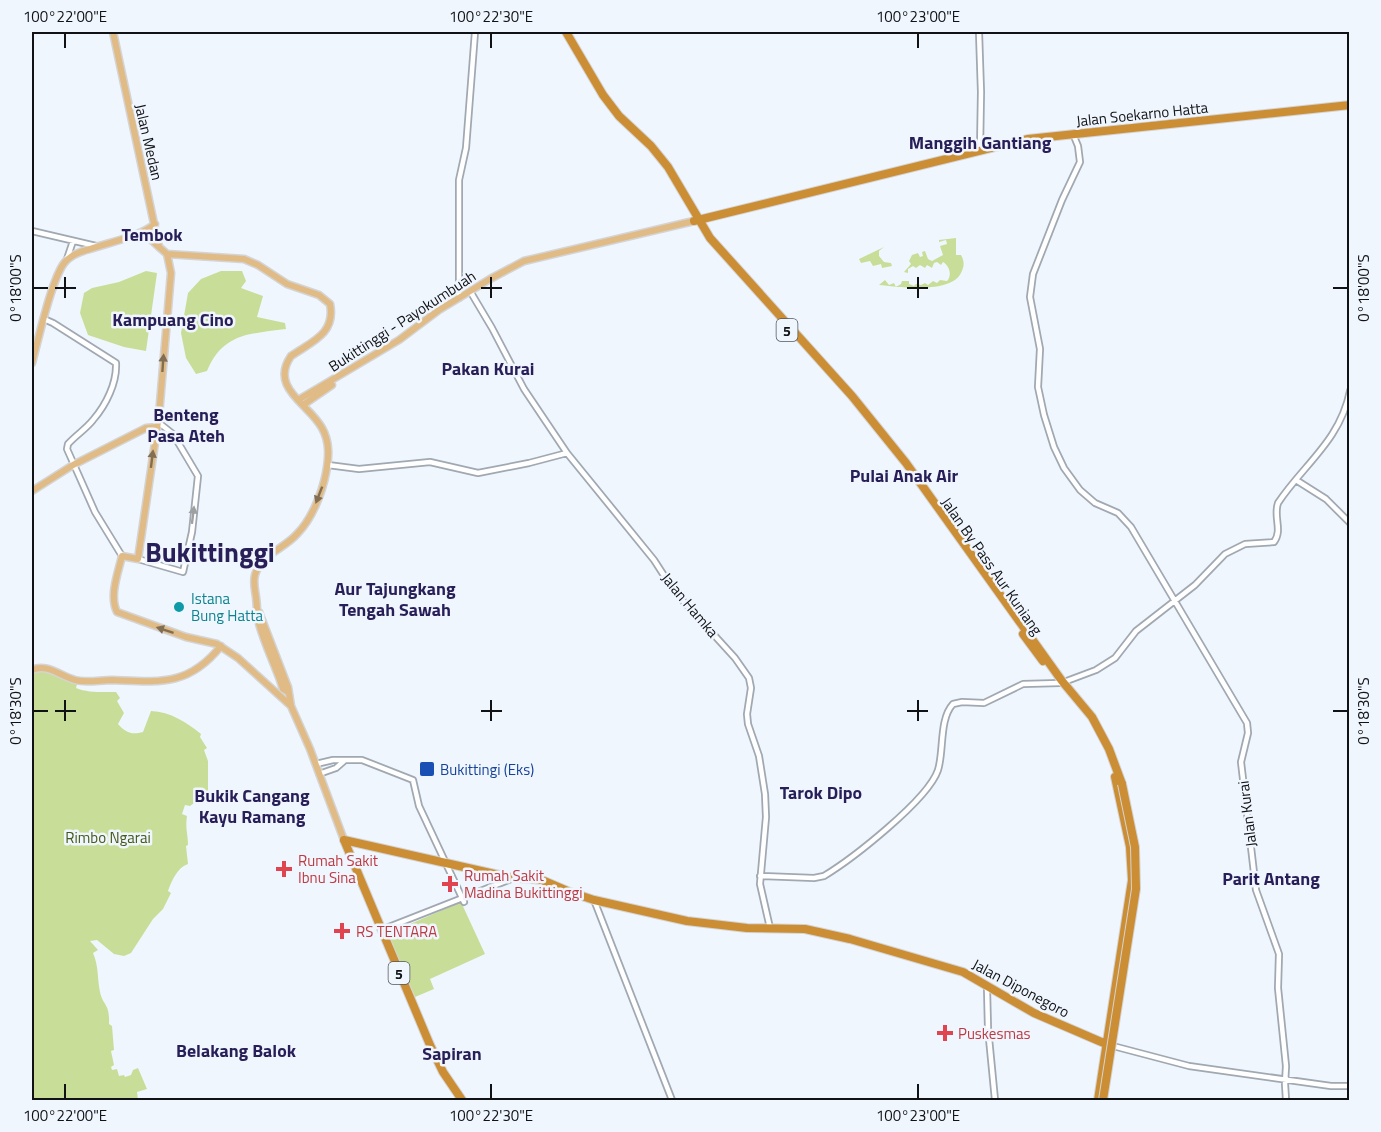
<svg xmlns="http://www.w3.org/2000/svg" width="1381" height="1132" viewBox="0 0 1381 1132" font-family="'Titillium Web',sans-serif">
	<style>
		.green { fill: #c8de98 }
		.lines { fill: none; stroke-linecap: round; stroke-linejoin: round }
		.minor-casing { stroke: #a0a8b1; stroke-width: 8 }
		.major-casing { stroke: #d4d4d5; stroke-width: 9 }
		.highway-casing { stroke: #d4d4d5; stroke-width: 10 }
		.minor { stroke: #fff; stroke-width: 4.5 }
		.major { stroke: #e0bb85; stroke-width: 6 }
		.highway { stroke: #cb8e34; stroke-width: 8 }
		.highway-bridge-casing { stroke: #d4d4d5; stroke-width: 10; stroke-linecap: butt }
		.highway-bridge { stroke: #cb8e34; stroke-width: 8 }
		.oneway { fill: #826f53 }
		.oneway2 { fill: #9fa0a2 }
		.ticks { fill: none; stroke: #101216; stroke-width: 2 }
		.culture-dot { fill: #0f9aa8; stroke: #f0f6fe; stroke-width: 2 }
		.transit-dot { fill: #1a4fb4; stroke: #f0f6fe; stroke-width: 2 }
		.health-dot { fill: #e0444e; stroke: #f0f6fe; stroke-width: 2 }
		.labels { text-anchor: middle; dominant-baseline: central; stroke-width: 5; stroke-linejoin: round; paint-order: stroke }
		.shield { fill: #f0f6fe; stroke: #53565c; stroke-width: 1.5 }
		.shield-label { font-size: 14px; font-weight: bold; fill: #101216 }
		.street-label { font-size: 15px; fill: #101216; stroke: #f0f6fe }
		.culture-label { font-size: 15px; fill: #0d838f; stroke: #f0f6fe; text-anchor: start }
		.transit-label { font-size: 15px; fill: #164399; stroke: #f0f6fe; text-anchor: start }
		.park-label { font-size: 15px; fill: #485819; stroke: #f0f6fe }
		.health-label { font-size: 15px; fill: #be3a42; stroke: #f0f6fe; text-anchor: start }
		.quarter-label { font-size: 18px; font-weight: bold; fill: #281e58; stroke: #f0f6fe }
		.town-label { font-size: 27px; font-weight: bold; fill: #281e58; stroke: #f0f6fe }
		.neatline { fill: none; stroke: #101216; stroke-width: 2 }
		.ticks-label { font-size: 15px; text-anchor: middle; fill: #101216 }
	</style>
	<rect width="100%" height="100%" fill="#f0f6fe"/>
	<path class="green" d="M956,238V255H961C965,262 964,267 961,273C951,294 899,287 879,285L885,280L889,285L894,283L896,287L901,284L902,281H909V284L914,286L916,284L921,285L925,283L928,285L933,281L937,283L940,280L947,281C952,276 950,266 943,262L941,265L937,262L934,263L932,268L927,265L925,268L920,265L916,268L913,266L908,269V273L904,272L911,264L909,261L912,255L918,253L920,257L923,256L922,252L925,251L928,259L932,261L943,255L940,246L947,244L946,240L939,242V240Z
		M884,247L879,251V256L884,262L891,263L892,266L882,268L881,264L873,266L870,261L861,263L859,259Z
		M146,271L157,273L146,351L124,347L88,335L80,313L84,293L92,288L119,282Z
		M221,271H242L246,281L241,288L263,296L257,317L285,323L286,329C249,334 223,333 207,371L196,374L186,358L181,333L188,293L201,279Z
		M35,668L78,681L76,688C88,693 103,692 116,692L120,698L117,701L124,713L118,724C126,733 132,735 143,732L151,711C171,712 186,722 201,734L200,737L207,748L204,750L208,761V793L190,806L185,805L182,814L187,816C185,828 188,834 188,845L186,846L188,864C177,868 172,880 168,891L171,893L163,909L153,919L131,953L124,956L114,954L97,940L90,941L98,950L93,953C99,967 97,977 100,992C103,1006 110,1003 109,1024L112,1026L114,1050L111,1051L114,1065L111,1067L112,1070L117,1069L119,1076L124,1075L125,1077L131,1075L133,1070L138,1068L147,1089L137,1092L138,1100H32V669Z
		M461,902L485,954L430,979L434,989L415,997L387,934Z"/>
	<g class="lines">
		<g class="minor-casing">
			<path id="minor" d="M979,32L981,92L980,150
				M1073,134L1078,146L1080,162L1062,200L1033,274L1030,297L1040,349L1038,387L1044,415L1054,447L1064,468L1080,490L1095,503L1118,513L1131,527L1247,723L1248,733L1241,762L1245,796L1256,890L1279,954L1278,988L1286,1066L1285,1084L1286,1100
				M32,231L96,246
				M67,259L73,241
				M470,291L492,328L524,389L567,453L654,560L674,591L735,658L749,678L751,688L747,714L748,724L759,756L765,794L766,817L760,884L770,928
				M459,298V180L466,148L475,32
				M44,319L53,323L116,363C117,383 106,405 93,420C86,429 76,435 68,444L67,449L95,512L122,556
				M328,465L359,469L430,462L478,473L529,463L567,453
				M1296,480L1326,499L1350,523
				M138,559L183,572L192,532L198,476L173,434L158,422
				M1064,682L1096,670L1115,658L1136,631L1195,585L1225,554L1245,544L1274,542C1283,530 1273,517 1278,503C1303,465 1340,441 1350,391
				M316,764L333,760H362L413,780L419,806L464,902
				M319,774L336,768L344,761
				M760,876L814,878L824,876C852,859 928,800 938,770C944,751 939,719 953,704L962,702L984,703L1023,684L1060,683
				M594,900L672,1100
				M381,930L511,879
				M987,988L988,1028L995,1100
				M1113,1046L1189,1066L1331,1086H1350"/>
		</g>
		<g class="major-casing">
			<path id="major" d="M113,32L159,247L167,254
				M141,234L147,236L159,247
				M167,254L171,273L159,415L138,559L122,556C118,573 109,596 117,612L186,637L217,644L238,658L291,706L310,749L344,840
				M167,254L244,259L258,265L287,284L319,295L330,304C336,334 311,342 291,356C269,388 309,404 322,428C330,442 329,457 326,473C322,493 312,519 297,534C284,549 261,554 255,575C253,582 255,590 256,597C257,605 257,613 258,620C263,640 273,661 280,680L283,689L288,692
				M32,363C38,341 52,277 65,262C71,255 82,251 90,249C110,242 139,237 155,224
				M298,400L399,340L439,310L490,279L524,261L694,221
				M303,405L332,385
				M32,491L73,465L146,428L157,427
				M259,612L288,687L291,706
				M32,670C47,663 60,676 75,680C86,683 100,680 112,680C159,682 188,687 221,646"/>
		</g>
		<g class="highway-casing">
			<path id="highway" d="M566,32L603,95L619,116L651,146L668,167L710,238L852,396L906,463L1062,681L1092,717L1109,749L1122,784
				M694,221L1028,139L1350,105
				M1023,634L1043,661
				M344,840L508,877L542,880L570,892L594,900L687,921L747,928L805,929L850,939L963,972L1034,1013L1106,1044
				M344,840L430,1045L443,1072L462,1100
				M1098,1100L1132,880L1130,847L1115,777"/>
		</g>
		<use href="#minor" class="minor"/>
		<use href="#major" class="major"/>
		<use href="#highway" class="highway"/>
		<g class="highway-bridge-casing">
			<path id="highway-bridge" d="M1103,1100L1136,889L1135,847L1122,784"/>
		</g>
		<use href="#highway-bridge" class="highway-bridge"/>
	</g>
	<defs><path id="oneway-solid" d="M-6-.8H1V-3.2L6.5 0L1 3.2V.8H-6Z" transform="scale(1.5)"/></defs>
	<g class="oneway">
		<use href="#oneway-solid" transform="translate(163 363) rotate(-86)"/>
		<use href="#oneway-solid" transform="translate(152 459) rotate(-83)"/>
		<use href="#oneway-solid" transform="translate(319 495) rotate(111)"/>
		<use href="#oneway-solid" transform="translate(165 630) rotate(-162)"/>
	</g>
	<use class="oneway2" href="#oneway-solid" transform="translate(193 515) rotate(-83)"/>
	<path class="ticks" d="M65,33V48M491,33V48M918,33V48M65,277V298M491,277V298M918,277V298M33,288H48M55,288H76M481,288H502M907,288H928M1333,288H1348M65,700V721M491,700V721M918,700V721M33,711H48M55,711H76M481,711H502M907,711H928M1333,711H1348M65,1084V1099M491,1084V1099M918,1084V1099"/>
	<circle class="culture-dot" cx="179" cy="607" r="6"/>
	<rect class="transit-dot" x="419" y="761" width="16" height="16" rx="3"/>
	<g class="health-dot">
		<path d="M281 860h6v6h6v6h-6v6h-6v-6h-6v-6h6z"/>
		<path d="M447 875h6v6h6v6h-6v6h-6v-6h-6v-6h6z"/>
		<path d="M339 922h6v6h6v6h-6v6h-6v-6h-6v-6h6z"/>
		<path d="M942 1024h6v6h6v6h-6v6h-6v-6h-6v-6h6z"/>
	</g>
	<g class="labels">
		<g class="shield">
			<rect x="776.5" y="319" width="21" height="22" rx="4.5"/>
			<rect x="388.5" y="962" width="21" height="22" rx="4.5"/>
		</g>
		<g class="shield-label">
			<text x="787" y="330">5</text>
			<text x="399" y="973">5</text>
		</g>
		<g class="street-label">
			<text transform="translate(1142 114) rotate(-6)">Jalan Soekarno Hatta</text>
			<text transform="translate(149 142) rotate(77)">Jalan Medan</text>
			<text transform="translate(402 321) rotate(-33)">Bukittinggi - Payokumbuah</text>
			<text transform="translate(992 566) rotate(55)">Jalan By Pass Aur Kuniang</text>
			<text transform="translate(690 605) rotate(50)">Jalan Hamka</text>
			<text transform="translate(1247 814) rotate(-97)">Jalan Kurai</text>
			<text transform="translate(1021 988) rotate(28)">Jalan Diponegoro</text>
		</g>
		<g class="culture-label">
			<text x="191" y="598">Istana<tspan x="191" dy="17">Bung Hatta</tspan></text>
		</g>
		<g class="transit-label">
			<text x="440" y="769">Bukittingi (Eks)</text>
		</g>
		<g class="park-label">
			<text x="108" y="837">Rimbo Ngarai</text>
		</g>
		<g class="health-label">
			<text x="298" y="860">Rumah Sakit<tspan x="298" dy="17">Ibnu Sina</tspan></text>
			<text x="464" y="875">Rumah Sakit<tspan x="464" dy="17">Madina Bukittinggi</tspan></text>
			<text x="356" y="931">RS TENTARA</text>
			<text x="958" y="1033">Puskesmas</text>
		</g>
		<g class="quarter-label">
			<text x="980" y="142">Manggih Gantiang</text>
			<text x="152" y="234">Tembok</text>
			<text x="173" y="319">Kampuang Cino</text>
			<text x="488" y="368">Pakan Kurai</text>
			<text x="186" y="414">Benteng<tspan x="186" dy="21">Pasa Ateh</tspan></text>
			<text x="904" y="475">Pulai Anak Air</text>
			<text x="395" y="588">Aur Tajungkang<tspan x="395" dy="21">Tengah Sawah</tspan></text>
			<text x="821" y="792">Tarok Dipo</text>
			<text x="252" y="795">Bukik Cangang<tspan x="252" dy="21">Kayu Ramang</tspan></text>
			<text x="1271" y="878">Parit Antang</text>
			<text x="236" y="1050">Belakang Balok</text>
			<text x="452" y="1053">Sapiran</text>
		</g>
		<g class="town-label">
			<text x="210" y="551">Bukittinggi</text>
		</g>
	</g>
	<rect width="1381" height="1132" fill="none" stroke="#f0f6fe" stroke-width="66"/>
	<rect x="33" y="33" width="1315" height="1066" class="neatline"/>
	<g class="ticks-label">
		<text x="65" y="22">100°22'00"E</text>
		<text x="491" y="22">100°22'30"E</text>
		<text x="918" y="22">100°23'00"E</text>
		<text transform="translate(16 288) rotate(-90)" y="5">0°18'00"S</text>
		<text transform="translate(1364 288) rotate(-90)" y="5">0°18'00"S</text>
		<text transform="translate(16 711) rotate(-90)" y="5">0°18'30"S</text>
		<text transform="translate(1364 711) rotate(-90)" y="5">0°18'30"S</text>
		<text x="65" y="1121">100°22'00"E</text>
		<text x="491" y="1121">100°22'30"E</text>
		<text x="918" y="1121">100°23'00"E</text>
	</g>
</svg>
